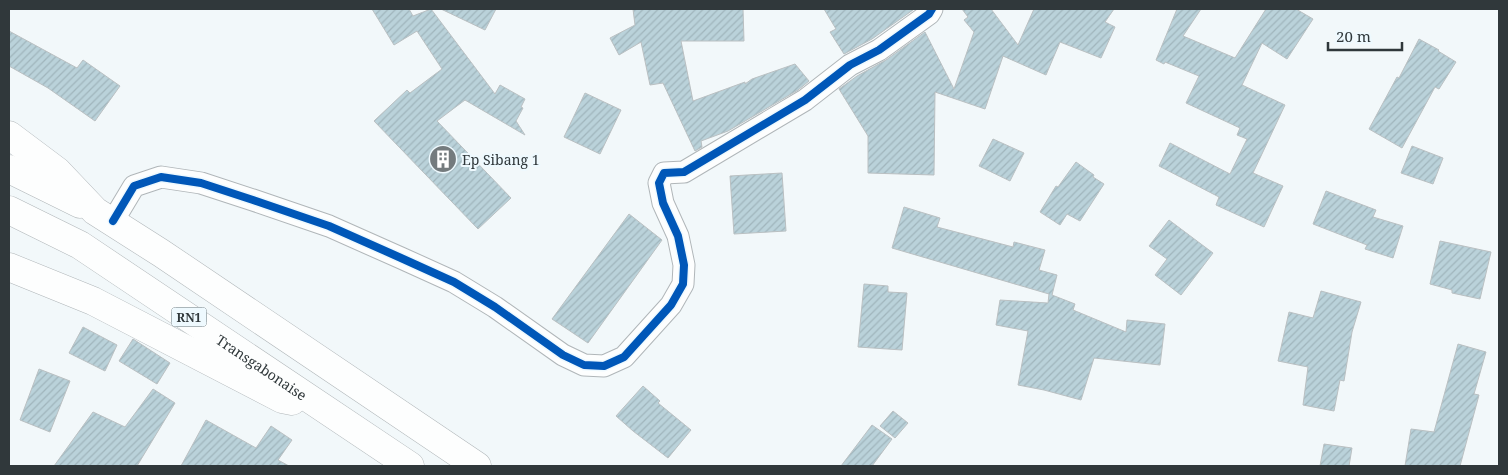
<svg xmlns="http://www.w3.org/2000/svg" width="1508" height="475" viewBox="0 0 1508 475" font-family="'Noto Serif',serif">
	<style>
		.building { fill: url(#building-hatch); stroke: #bac0c2 }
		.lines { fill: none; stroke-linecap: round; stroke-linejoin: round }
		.minor-casing { stroke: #b0b6b9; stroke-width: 23 }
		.trunk-casing { stroke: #b0b6b9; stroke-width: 29 }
		.minor { stroke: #fdfefe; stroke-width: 21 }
		.trunk { stroke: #fdfefe; stroke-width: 28 }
		.cycleway-casing { stroke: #eef9fe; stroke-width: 11 }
		.cycleway { stroke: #0057b8; stroke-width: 8 }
		.labels { text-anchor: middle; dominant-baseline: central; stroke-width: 4; stroke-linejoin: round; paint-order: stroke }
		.shield { fill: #eef9fe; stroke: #697276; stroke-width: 1 }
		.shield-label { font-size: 12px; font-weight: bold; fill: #30383b }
		.poi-label { font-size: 14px; fill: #30383b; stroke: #eef9fe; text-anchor: start }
		.street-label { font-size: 14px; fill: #30383b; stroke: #eef9fe }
	</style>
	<defs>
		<pattern id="building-hatch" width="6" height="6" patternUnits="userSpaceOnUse" patternTransform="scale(1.25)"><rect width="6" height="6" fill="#bad2da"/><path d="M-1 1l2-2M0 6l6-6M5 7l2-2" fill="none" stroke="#a0b5bc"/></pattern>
	</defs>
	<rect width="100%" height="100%" fill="#f2f8fa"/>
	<path class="building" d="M372,9H409L413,16L431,9L495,94L500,85L525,99L521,107L523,108L516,121L525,135L465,100L437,121L511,198L478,229L374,121L407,90L410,93L442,69L417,31L394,45Z
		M441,9H496L485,30Z
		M633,9H743L744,41H681L693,101L745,82V84L752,79L795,64L809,81L798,90L728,131L701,141L702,147L695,151L663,83L650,85L641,42L619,55L610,38L635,25Z
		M824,9H913V10L872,39L844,54L830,32L836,29Z
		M962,9H991L1018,45L1034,9H1114L1105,22L1115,27L1101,58L1060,42L1046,75L1003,56L985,109L935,92L934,175L868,173V136L839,89L857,76L886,60L925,32L954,89L974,32L964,20L968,17Z
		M1177,9H1201L1183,36L1235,58L1266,9H1296L1313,19L1287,59L1262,43L1242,85L1285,105L1253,173L1283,186L1264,227L1216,205L1219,197L1159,166L1170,143L1230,174L1247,139L1237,135L1240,128L1186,103L1199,76L1165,62L1164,64L1156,60Z
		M9,31L77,68L83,60L120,86L95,121L48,88L9,66Z
		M1419,39L1439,50L1438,51L1456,62L1439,89L1435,87L1402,148L1369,129L1397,77L1399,78Z
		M585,93L621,110L600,154L564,137Z
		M993,139L1024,153L1010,181L979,166Z
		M1412,146L1443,158L1433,184L1401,173Z
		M1076,162L1094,175L1093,177L1104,184L1080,221L1067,214L1060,225L1040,212L1056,186L1058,187Z
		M782,173L786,231L734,234L730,176Z
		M1326,191L1376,210L1373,217L1403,226L1393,258L1365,249L1367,245L1313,224Z
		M904,207L940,218L937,227L1013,247L1014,242L1045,250L1039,270L1057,275L1052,295L1075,304L1073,310L1126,332L1127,320L1165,324L1160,365L1094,358L1081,400L1044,390L1018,385L1028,331L996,325L1000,300L1048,303L1049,294L892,248Z
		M629,214L662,240L588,343L552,319Z
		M1169,220L1213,253L1181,295L1155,275L1167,259L1149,246Z
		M1440,241L1491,252L1480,299L1452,293V290L1430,284Z
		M864,284L888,286V292L907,293L902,350L858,347Z
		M1321,291L1361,302L1352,332L1344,381L1340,380L1334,411L1303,405L1308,367L1278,361L1289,312L1313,318Z
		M83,327L117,345L105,371L69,353Z
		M133,339L170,363L157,384L119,361Z
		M1458,344L1486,352L1474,394L1479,395L1460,466H1405L1411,429L1434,432Z
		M39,369L70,381L50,432L20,420Z
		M643,386L660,401L658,403L691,430L668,458L633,431L616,416Z
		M153,389L175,403L137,466H54L93,412L125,427Z
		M893,411L908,423L895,438L880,426Z
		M206,420L256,448L271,426L292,440L278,460L289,466H181Z
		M872,425L892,439L872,466H841Z
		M1324,444L1352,448L1349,466H1320Z"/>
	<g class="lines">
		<g class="minor-casing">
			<path id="minor" d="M113,221L134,186L161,177L201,183L253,200L329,226L401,258L454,282L495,307L563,355L584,365L604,366L624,357L671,305L683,284L684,265L678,236L663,203L659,183L664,173L684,172L805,100L850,65L879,50L929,14L932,9"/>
		</g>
		<g class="trunk-casing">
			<g id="trunk">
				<path d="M9,135L57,171L95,211L161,253L477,466"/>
				<path d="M9,169L80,204"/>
				<path id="s1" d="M9,210L80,245L410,466"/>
				<path d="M9,267L93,301L282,399L292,401"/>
			</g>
		</g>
		<use href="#minor" class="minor"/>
		<use href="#trunk" class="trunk"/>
		<g class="cycleway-casing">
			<path id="cycleway" d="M113,221L134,186L161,177L201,183L253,200L329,226L401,258L454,282L495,307L563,355L584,365L604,366L624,357L671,305L683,284L684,265L678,236L663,203L659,183L664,173L684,172L805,100L850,65L879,50L929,14L932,9"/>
		</g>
		<use href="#cycleway" class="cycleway"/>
	</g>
	<defs>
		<g id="building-disc" transform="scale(1.4375)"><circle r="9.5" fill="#747b7e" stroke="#eef9fe"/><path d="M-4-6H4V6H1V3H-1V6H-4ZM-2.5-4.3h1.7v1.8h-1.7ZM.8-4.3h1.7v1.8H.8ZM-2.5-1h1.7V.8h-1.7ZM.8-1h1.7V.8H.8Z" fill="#fff"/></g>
	</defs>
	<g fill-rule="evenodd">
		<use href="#building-disc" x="443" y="159"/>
	</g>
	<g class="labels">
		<rect class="shield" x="171.5" y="307.5" width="35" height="19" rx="4"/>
		<g class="shield-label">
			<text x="189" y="317">RN1</text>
		</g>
		<g class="poi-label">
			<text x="462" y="159">Ep Sibang 1</text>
		</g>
		<g class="street-label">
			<text stroke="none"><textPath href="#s1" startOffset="298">Transgabonaise</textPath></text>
		</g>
	</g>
	<rect width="1508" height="475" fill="none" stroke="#30383b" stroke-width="20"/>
	<path d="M1328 42v8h74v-8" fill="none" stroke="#30383b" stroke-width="2.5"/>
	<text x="1336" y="42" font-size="15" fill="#30383b" stroke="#eef9fe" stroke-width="4" paint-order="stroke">20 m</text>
</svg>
